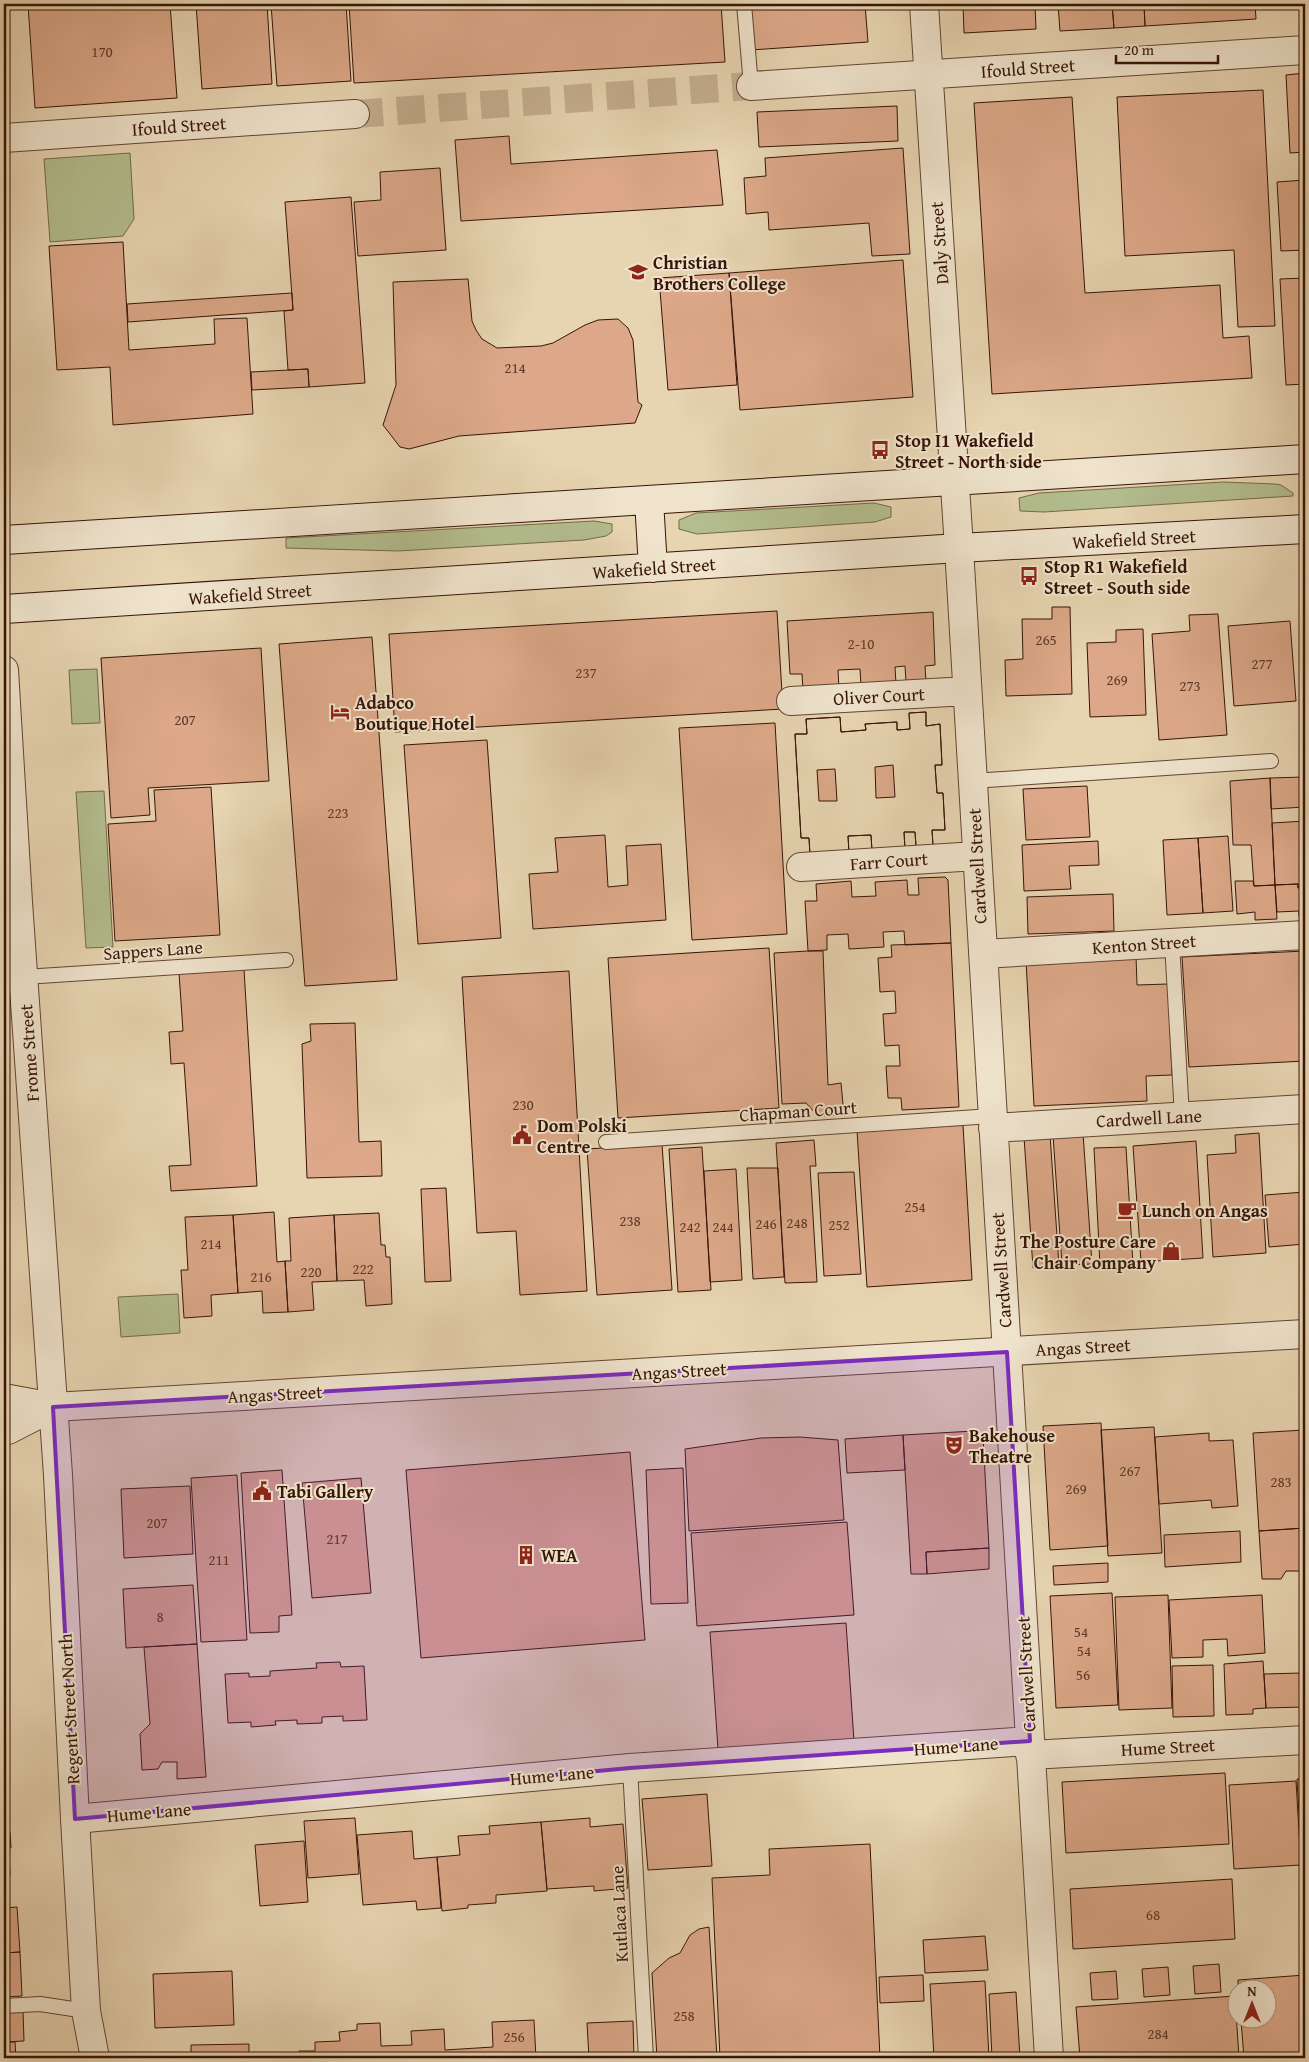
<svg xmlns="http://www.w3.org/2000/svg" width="1309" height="2062" viewBox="0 0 1309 2062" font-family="'Gentium Book Plus',serif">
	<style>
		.green { fill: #b3bd8e; stroke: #75694a }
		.building { fill: #dca889; stroke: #371507; fill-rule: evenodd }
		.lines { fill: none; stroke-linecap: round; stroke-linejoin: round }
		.minor-tunnel { stroke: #c4ae8f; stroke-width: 28; stroke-dasharray: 28 14; stroke-linecap: butt }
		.service-casing { stroke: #634532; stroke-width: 16 }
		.minor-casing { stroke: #634532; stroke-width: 30 }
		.tertiary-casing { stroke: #634532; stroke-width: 30 }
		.secondary-casing { stroke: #371507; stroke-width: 30 }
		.service { stroke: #efe3cc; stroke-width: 14 }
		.minor { stroke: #efe3cc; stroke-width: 28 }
		.tertiary { stroke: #efe3cc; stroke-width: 28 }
		.secondary { stroke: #efe3cc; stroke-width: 28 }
		.marked { fill: #7b2cbf; fill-opacity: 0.2; stroke: #7b2cbf; stroke-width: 4; stroke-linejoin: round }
		.labels { text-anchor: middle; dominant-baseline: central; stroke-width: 4; stroke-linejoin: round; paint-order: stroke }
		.number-label { font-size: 15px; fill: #603a28 }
		.street-label { font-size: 18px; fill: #371507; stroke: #efe3cc }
		.poi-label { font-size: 18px; font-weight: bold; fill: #371507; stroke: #efe3cc; text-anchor: start }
	</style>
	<rect width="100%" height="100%" fill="#e7d4b1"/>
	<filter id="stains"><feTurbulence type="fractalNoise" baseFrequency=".004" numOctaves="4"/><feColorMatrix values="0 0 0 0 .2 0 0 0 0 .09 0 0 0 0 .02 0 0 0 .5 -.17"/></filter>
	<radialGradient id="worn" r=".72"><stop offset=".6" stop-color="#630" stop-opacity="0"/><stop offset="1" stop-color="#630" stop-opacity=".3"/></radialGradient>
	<path class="green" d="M130,153L134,219L123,236L50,242L44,159Z
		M1223,482L1275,484L1281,485L1293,493V496L1044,512L1020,511L1019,498L1039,493Z
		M874,503L891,507V517L875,522L697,534L679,529V520L696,513Z
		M594,521L612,524V532L606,536L584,540L398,551L286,548V538Z
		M97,669L100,723L72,724L69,670Z
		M104,791L113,947L86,948L76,792Z
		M178,1294L180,1333L121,1337L118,1297Z"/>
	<path class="building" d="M28,4H170L177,98L35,108Z
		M196,4H267L272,84L202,89Z
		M271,4H346L351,81L277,86Z
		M349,4H721L725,62L354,83Z
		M748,4H865L868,42L751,50Z
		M963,4H1035L1036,29L964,33Z
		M1058,4H1112L1114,28L1060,31Z
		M1112,4H1144L1145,26L1114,28Z
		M1144,4H1255L1256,19L1145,26Z
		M1305,73V152L1290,153L1286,75Z
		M1263,90L1275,326L1238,327L1234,250L1125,256L1117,97Z
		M1072,97L1085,293L1220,285L1223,338L1249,336L1252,378L992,394L974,103Z
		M897,106L898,141L759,147L757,112Z
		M509,136L511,164L717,150L723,205L461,221L455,140Z
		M903,148L910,254L872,256L869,223L769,230L768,212L746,214L744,178L766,176L765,158Z
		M440,168L446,250L358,256L354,202L381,200L380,172Z
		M1305,180V250L1281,251L1277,182Z
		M351,197L365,383L309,387L308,369L288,370L284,311L293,310L285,202Z
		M123,242L129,350L215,344L214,319L247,318L253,414L113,425L110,367L57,370L49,246Z
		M903,260L913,397L740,410L729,273Z
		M729,273L737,385L668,390L659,278Z
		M1305,278V384L1286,385L1280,279Z
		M468,279L472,321L476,330L482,339L497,348L541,346L553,343L585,325L598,320L618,319L628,328L633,340L638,402L642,405L635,423L459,436L409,449L400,447L383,425L396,385L393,282Z
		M292,293L293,310L128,322L127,304Z
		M308,369L309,387L252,390L251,372Z
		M1052,607H1070L1072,694L1006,696L1005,660L1023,659L1022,619H1052Z
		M777,611L783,709L395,732L389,634Z
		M933,612L935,665L925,666L926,681L906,682L905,666L895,667L896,684L861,686L860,669L838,670L839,689L803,690L802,674H790L787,621Z
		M1218,614L1227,735L1159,740L1152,634L1190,631L1189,615Z
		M1290,621L1296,701L1234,706L1228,626Z
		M1143,629L1146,715L1090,717L1087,643L1116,642V630Z
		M372,637L397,980L305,986L279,644Z
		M261,648L269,781L148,788L150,815L111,818L101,658Z
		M926,712V726L940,724L942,765H935L937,793H943L945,830H932L933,845L916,846L915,832H904L905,849L872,851L871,835L848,836L849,853L810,855L809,838H801L795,734H807L806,719L840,717L841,732L866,730L865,724L897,722V730L910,729L909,713ZM893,765L895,797L876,798L875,767ZM835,769L837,801H819L817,770Z
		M926,712V726L940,724L942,765H935L937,793H943L945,830H932L933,845L916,846L915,832H904L905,849L872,851L871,835L848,836L849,853L810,855L809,838H801L795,734H807L806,719L840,717L841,732L866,730L865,724L897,722V730L910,729L909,713Z
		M775,723L787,934L692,940L679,728Z
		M1302,729H1305V803L1304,777Z
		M487,740L501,938L418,944L404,745Z
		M1304,777L1305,807L1271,809L1270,778Z
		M1270,778L1275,885L1254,886L1251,845H1233L1230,781Z
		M1087,786L1090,837L1026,840L1023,789Z
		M211,787L220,935L115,941L108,824L156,821L154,790Z
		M1305,821V887L1298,888V884L1275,885L1272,823Z
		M605,835L608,887L628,885L626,846L661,844L666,920L533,929L529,874L558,872L555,838Z
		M1228,836L1233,911L1203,913L1198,838Z
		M1198,838L1203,913L1167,915L1163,840Z
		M1098,841L1099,865L1069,866L1071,889L1024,891L1022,845Z
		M945,877L948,880L951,943L905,945L904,931L883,932L884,947L849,949L848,934L827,935V950L808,951L805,901H817L816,884L851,881L852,897L876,896L875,882L907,880L908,895H919L918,878Z
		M1235,881H1253L1254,886L1275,885L1277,919L1255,920V912L1237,914Z
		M1298,884V888L1305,887V916H1299V911L1277,912L1275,885Z
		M1113,894L1114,931L1028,934L1027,897Z
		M951,943L959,1107L902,1110L901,1098H888L886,1066H900L899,1045L885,1046L883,1014L896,1013L895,991L880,992L878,958L892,957L891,945Z
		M769,948L779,1108L618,1118L608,958Z
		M808,951H823L828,1085L841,1083L844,1115L818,1116L806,1103L782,1104L774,953Z
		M1305,951V1061L1189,1067L1182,957Z
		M1136,956L1137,985L1168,984L1172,1075L1146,1076L1147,1101L1034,1106L1026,961Z
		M244,969L257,1186L171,1191L169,1166L191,1165L184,1063L171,1064L169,1032L183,1031L179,973Z
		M569,971L587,1291L520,1295L516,1231L477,1233L462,977Z
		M355,1023L359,1142L381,1141L382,1176L307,1178L302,1044L311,1041L310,1024Z
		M963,1125L972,1280L867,1287L857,1131Z
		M1083,1133L1092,1264L1062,1265L1053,1135Z
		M1259,1133L1266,1253L1213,1257L1207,1155L1236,1153L1235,1135Z
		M1050,1135L1059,1265L1033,1268L1024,1137Z
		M814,1140L816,1166H810L817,1282L785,1283L776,1143Z
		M1196,1141L1203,1258L1141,1262L1133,1146Z
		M662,1144L672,1290L597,1295L587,1149Z
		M702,1147L711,1290L678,1292L669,1149Z
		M1126,1147L1133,1265L1100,1266L1094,1148Z
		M747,1168H778L784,1277L753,1279Z
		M736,1169L742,1280L710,1282L704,1171Z
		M854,1172L861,1274L824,1276L818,1173Z
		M446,1188L451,1281L425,1282L421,1189Z
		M1305,1192V1244L1269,1247L1265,1195Z
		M274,1212L277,1262L285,1261L288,1312L263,1313L262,1291L238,1293L233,1215Z
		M379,1213L381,1245H385L386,1257H390L392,1304L366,1306L364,1280L337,1281L334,1215Z
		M233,1215L238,1293L211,1295L212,1316L184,1318L181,1270H188L185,1217Z
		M334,1215L337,1281L312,1282L314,1310L288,1312L285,1261H291L289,1218Z
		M1101,1423L1108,1546L1050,1550L1043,1426Z
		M1154,1427L1162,1553L1108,1556L1101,1430Z
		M1305,1430V1528L1259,1531L1253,1433Z
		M974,1431L983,1436L989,1548L926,1552L927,1574H911L903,1435Z
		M1209,1433V1441L1233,1440L1238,1506L1212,1508L1211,1500L1159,1504L1155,1437Z
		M903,1435L905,1470L847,1473L845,1439Z
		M800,1437L838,1440L844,1520L689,1531L685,1449L761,1438Z
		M630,1452L645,1640L421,1658L406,1470Z
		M683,1468L688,1603L651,1604L646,1470Z
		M282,1470L292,1615L279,1616V1632L250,1633L241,1473Z
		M237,1475L247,1640L201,1642L191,1478Z
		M361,1478L371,1593L312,1598L302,1483Z
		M190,1486L193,1554L124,1558L121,1489Z
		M847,1522L854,1615L697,1626L691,1533Z
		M1305,1528V1571H1286L1281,1579H1262L1259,1531Z
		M1240,1531L1241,1562L1165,1567L1164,1535Z
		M989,1548V1569L927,1574L926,1552Z
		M1108,1563V1582L1054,1585L1053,1566Z
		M193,1585L197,1644L126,1648L123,1589Z
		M1112,1593L1118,1705L1056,1708L1050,1596Z
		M1168,1595L1172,1708L1119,1710L1115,1597Z
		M1262,1595L1265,1653L1228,1656L1227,1639L1203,1640V1657L1172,1658L1169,1600Z
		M846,1623L854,1741L718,1749L710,1632Z
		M197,1644L206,1777L177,1779V1762H162L158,1769L142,1770L140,1734L150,1724L144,1647Z
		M1263,1661L1266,1708L1253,1709V1714L1226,1715L1224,1664Z
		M340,1662L341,1667L364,1666L367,1720L343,1721V1716L322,1717V1723L297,1724V1720L275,1721L276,1725L251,1727V1722L228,1723L225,1674L249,1673V1677L270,1676V1671L317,1668L316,1663Z
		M1213,1665L1214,1716L1173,1717L1172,1666Z
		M1302,1673L1304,1707L1266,1708L1264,1674Z
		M4,1725L9,1827H4Z
		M1225,1773L1229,1844L1066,1853L1062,1782Z
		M1297,1779H1305V1864H1302Z
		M1296,1781L1301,1865L1234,1869L1229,1785Z
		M707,1794L712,1866L648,1870L642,1799Z
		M355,1818L359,1874L308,1878L304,1821Z
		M590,1818V1827L623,1824L628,1888L594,1891V1886L547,1889L541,1822Z
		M541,1822L547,1891L496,1895V1903L468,1905V1908L442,1911L437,1857L460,1855L458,1836L490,1834L489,1826Z
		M412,1831L414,1859L437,1857L441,1908L417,1910L416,1901L363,1905L357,1835Z
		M10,1832L11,1848H4V1833Z
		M304,1841L308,1902L260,1906L255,1845Z
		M870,1844L880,2058H720L712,1878L770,1875L769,1849Z
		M4,1853H9L10,1875L4,1876Z
		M4,1877H8L9,1904L4,1905Z
		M1232,1879L1235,1939L1073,1949L1070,1889Z
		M17,1907L20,1952L4,1953V1908Z
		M709,1927L717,2058H657L652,1973L669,1958L680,1953L690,1935L699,1929Z
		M985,1936L988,1970L925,1973L923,1940Z
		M20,1952L22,1996L4,1997V1953Z
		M1219,1964L1221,1992L1195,1994L1193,1966Z
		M1168,1967L1170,1995L1144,1997L1142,1969Z
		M232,1971L234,2025L155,2028L153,1974Z
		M1116,1971L1118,1999L1092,2000L1090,1973Z
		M923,1975L924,2001L880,2003L879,1977Z
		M1305,1975V2058H1244L1241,2020H1266V1990H1238V1980Z
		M985,1981L989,2058H934L930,1984Z
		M1016,1992L1020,2058H992L989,1994Z
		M1235,1996L1239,2058H1080L1076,2007Z
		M4,2011H23L24,2041L4,2042Z
		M534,2020L536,2058H299V2051H315V2042L340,2041L339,2032L357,2030V2024L380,2023L381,2046L412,2045L411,2031L444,2029L445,2050L493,2047L492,2022Z
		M633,2021L634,2058H589L587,2023Z
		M4,2042H15L16,2058H4Z
		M249,2044V2058H164L191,2057V2045Z"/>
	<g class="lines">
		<path class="minor-tunnel" d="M355,114L751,86"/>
		<g class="service-casing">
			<path id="service" d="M744,4L751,86
				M972,781L1271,761
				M1172,943L1182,1116
				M24,977L286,960
				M606,1142L992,1116
				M630,1768L646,2058
				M4,2006L40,2004L86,2011"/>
		</g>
		<g class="minor-casing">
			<path id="minor" d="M924,4L959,548L1049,2058
				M751,86L1305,50
				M4,138L355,114
				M791,701L967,691
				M801,867L977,856
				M983,954L1305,935
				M993,1128L1305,1109
				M1030,1755L1305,1740
				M75,1819L630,1768L1030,1741"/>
		</g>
		<g class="tertiary-casing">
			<path id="tertiary" d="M4,670L18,902L58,1475L75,1819L86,2011L95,2058
				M4,1398L53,1407L1305,1334
				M4,1430H8L53,1407"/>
		</g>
		<g class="secondary-casing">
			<path id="secondary" d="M649,500L653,568
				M4,540L1305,459
				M4,609L959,548L1305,529"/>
		</g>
		<use href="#service" class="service"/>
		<use href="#minor" class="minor"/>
		<use href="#tertiary" class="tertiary"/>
		<use href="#secondary" class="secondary"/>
	</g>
	<path class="marked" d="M1007,1352L1030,1741L630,1768L75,1819L53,1407Z"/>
	<defs>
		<g id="school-bare" transform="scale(1.5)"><path d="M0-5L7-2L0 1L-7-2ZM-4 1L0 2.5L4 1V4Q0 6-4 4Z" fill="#8f2418" stroke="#efe3cc" stroke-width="2.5" paint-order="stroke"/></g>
		<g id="bus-bare" transform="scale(1.5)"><path d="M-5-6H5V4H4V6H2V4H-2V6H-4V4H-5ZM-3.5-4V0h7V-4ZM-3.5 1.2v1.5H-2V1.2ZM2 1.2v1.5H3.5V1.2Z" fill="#8f2418" stroke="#efe3cc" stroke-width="2.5" paint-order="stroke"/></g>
		<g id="hotel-bare" transform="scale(1.5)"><path d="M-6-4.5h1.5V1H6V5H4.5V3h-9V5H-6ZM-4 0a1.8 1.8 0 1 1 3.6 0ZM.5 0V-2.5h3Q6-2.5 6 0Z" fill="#8f2418" stroke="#efe3cc" stroke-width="2.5" paint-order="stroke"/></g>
		<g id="civic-bare" transform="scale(1.5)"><path d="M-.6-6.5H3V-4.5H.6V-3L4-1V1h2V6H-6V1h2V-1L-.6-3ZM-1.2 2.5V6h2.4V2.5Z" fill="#8f2418" stroke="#efe3cc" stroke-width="2.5" paint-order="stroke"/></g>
		<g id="cafe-bare" transform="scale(1.5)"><path d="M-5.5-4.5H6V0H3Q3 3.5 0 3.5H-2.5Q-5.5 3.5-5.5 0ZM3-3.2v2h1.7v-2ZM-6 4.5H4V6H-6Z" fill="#8f2418" stroke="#efe3cc" stroke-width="2.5" paint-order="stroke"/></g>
		<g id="shop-bare" transform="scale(1.5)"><path d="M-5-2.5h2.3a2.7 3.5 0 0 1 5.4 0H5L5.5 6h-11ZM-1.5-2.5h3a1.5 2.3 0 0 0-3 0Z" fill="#8f2418" stroke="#efe3cc" stroke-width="2.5" paint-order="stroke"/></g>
		<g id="theatre-bare" transform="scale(1.5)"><path d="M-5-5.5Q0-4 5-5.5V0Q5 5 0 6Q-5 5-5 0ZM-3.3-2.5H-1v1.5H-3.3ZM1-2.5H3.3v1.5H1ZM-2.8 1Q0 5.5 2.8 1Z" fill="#8f2418" stroke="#efe3cc" stroke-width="2.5" paint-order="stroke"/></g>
		<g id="building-bare" transform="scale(1.5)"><path d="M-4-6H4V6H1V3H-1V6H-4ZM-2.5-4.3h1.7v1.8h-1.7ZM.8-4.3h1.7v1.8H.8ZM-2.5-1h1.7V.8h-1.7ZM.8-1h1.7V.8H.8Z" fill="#8f2418" stroke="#efe3cc" stroke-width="2.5" paint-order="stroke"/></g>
	</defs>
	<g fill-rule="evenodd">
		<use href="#school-bare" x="638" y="272"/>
		<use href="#bus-bare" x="880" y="450"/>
		<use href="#bus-bare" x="1029" y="576"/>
		<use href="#hotel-bare" x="340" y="712"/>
		<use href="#civic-bare" x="522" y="1135"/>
		<use href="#cafe-bare" x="1127" y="1210"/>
		<use href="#shop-bare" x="1171" y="1251"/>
		<use href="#theatre-bare" x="954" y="1445"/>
		<use href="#civic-bare" x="262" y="1491"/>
		<use href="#building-bare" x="526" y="1555"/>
	</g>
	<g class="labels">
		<g class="number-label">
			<text x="102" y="51">170</text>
			<text x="515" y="367">214</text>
			<text x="1046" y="639">265</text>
			<text x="861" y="643">2-10</text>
			<text x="1262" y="663">277</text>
			<text x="586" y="672">237</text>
			<text x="1117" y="679">269</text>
			<text x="1190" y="685">273</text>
			<text x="185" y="719">207</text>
			<text x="338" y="812">223</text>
			<text x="523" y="1104">230</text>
			<text x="915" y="1206">254</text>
			<text x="630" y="1220">238</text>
			<text x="797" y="1222">248</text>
			<text x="766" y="1223">246</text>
			<text x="839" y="1224">252</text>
			<text x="690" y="1226">242</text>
			<text x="723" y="1226">244</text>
			<text x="211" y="1243">214</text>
			<text x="363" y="1268">222</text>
			<text x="311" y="1271">220</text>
			<text x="261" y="1276">216</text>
			<text x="1130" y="1470">267</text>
			<text x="1281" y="1481">283</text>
			<text x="1076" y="1488">269</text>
			<text x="157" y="1522">207</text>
			<text x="337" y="1538">217</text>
			<text x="219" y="1559">211</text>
			<text x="160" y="1616">8</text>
			<text x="1081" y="1631">54</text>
			<text x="1084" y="1650">54</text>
			<text x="1083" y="1674">56</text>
			<text x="1153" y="1914">68</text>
			<text x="684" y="2015">258</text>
			<text x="1158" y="2033">284</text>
			<text x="514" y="2036">256</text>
		</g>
		<g class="street-label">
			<text transform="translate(1028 68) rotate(-4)">Ifould Street</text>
			<text transform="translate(179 126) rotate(-4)">Ifould Street</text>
			<text transform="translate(939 243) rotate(-94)">Daly Street</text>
			<text transform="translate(1134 539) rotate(-3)">Wakefield Street</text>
			<text transform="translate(654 568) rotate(-4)">Wakefield Street</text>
			<text transform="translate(250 594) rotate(-4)">Wakefield Street</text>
			<text transform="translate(879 696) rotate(-3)">Oliver Court</text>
			<text transform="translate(889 861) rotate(-4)">Farr Court</text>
			<text transform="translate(977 866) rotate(-93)">Cardwell Street</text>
			<text transform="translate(1144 944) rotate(-4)">Kenton Street</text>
			<text transform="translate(153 950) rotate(-4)">Sappers Lane</text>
			<text transform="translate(29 1053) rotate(-94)">Frome Street</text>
			<text transform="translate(798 1111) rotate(-4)">Chapman Court</text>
			<text transform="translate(1149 1118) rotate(-3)">Cardwell Lane</text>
			<text transform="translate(1001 1270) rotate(-94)">Cardwell Street</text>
			<text transform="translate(1083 1347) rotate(-3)">Angas Street</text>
			<text transform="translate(679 1371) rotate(-3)">Angas Street</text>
			<text transform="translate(275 1394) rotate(-3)">Angas Street</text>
			<text transform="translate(1026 1674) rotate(-93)">Cardwell Street</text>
			<text transform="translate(69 1709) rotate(-93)">Regent Street North</text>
			<text transform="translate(956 1746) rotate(-4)">Hume Lane</text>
			<text transform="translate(1168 1747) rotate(-3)">Hume Street</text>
			<text transform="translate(552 1775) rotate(-5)">Hume Lane</text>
			<text transform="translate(149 1812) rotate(-5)">Hume Lane</text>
			<text transform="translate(619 1914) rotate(-93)">Kutlaca Lane</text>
		</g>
		<g class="poi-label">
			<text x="653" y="262">Christian<tspan x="653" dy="21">Brothers College</tspan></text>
			<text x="895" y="440">Stop I1 Wakefield<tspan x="895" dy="21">Street - North side</tspan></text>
			<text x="1044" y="566">Stop R1 Wakefield<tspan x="1044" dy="21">Street - South side</tspan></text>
			<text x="355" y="702">Adabco<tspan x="355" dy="21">Boutique Hotel</tspan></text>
			<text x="537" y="1125">Dom Polski<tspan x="537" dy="21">Centre</tspan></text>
			<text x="1142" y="1210">Lunch on Angas</text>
			<text x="1156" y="1241" text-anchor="end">The Posture Care<tspan x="1156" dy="21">Chair Company</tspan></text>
			<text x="969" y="1435">Bakehouse<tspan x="969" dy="21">Theatre</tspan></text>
			<text x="277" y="1491">Tabi Gallery</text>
			<text x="541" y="1555">WEA</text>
		</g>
	</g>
	<rect width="1309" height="2062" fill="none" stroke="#e7d4b1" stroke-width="20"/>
	<rect x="5" y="5" width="1299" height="2052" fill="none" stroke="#371507" stroke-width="2.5"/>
	<rect x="10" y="10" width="1289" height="2042" fill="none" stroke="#371507"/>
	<g transform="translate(1252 2004)"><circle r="24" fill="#efe3cc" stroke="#a5917d"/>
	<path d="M0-4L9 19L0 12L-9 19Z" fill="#8f2418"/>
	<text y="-8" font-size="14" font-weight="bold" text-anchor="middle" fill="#371507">N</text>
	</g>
	<path d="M1116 55v8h102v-8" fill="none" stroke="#371507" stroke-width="2.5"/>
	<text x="1124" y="55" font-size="15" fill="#371507" stroke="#efe3cc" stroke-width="4" paint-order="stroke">20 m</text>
	<rect width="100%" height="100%" filter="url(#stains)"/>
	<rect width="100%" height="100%" fill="url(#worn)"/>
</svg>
